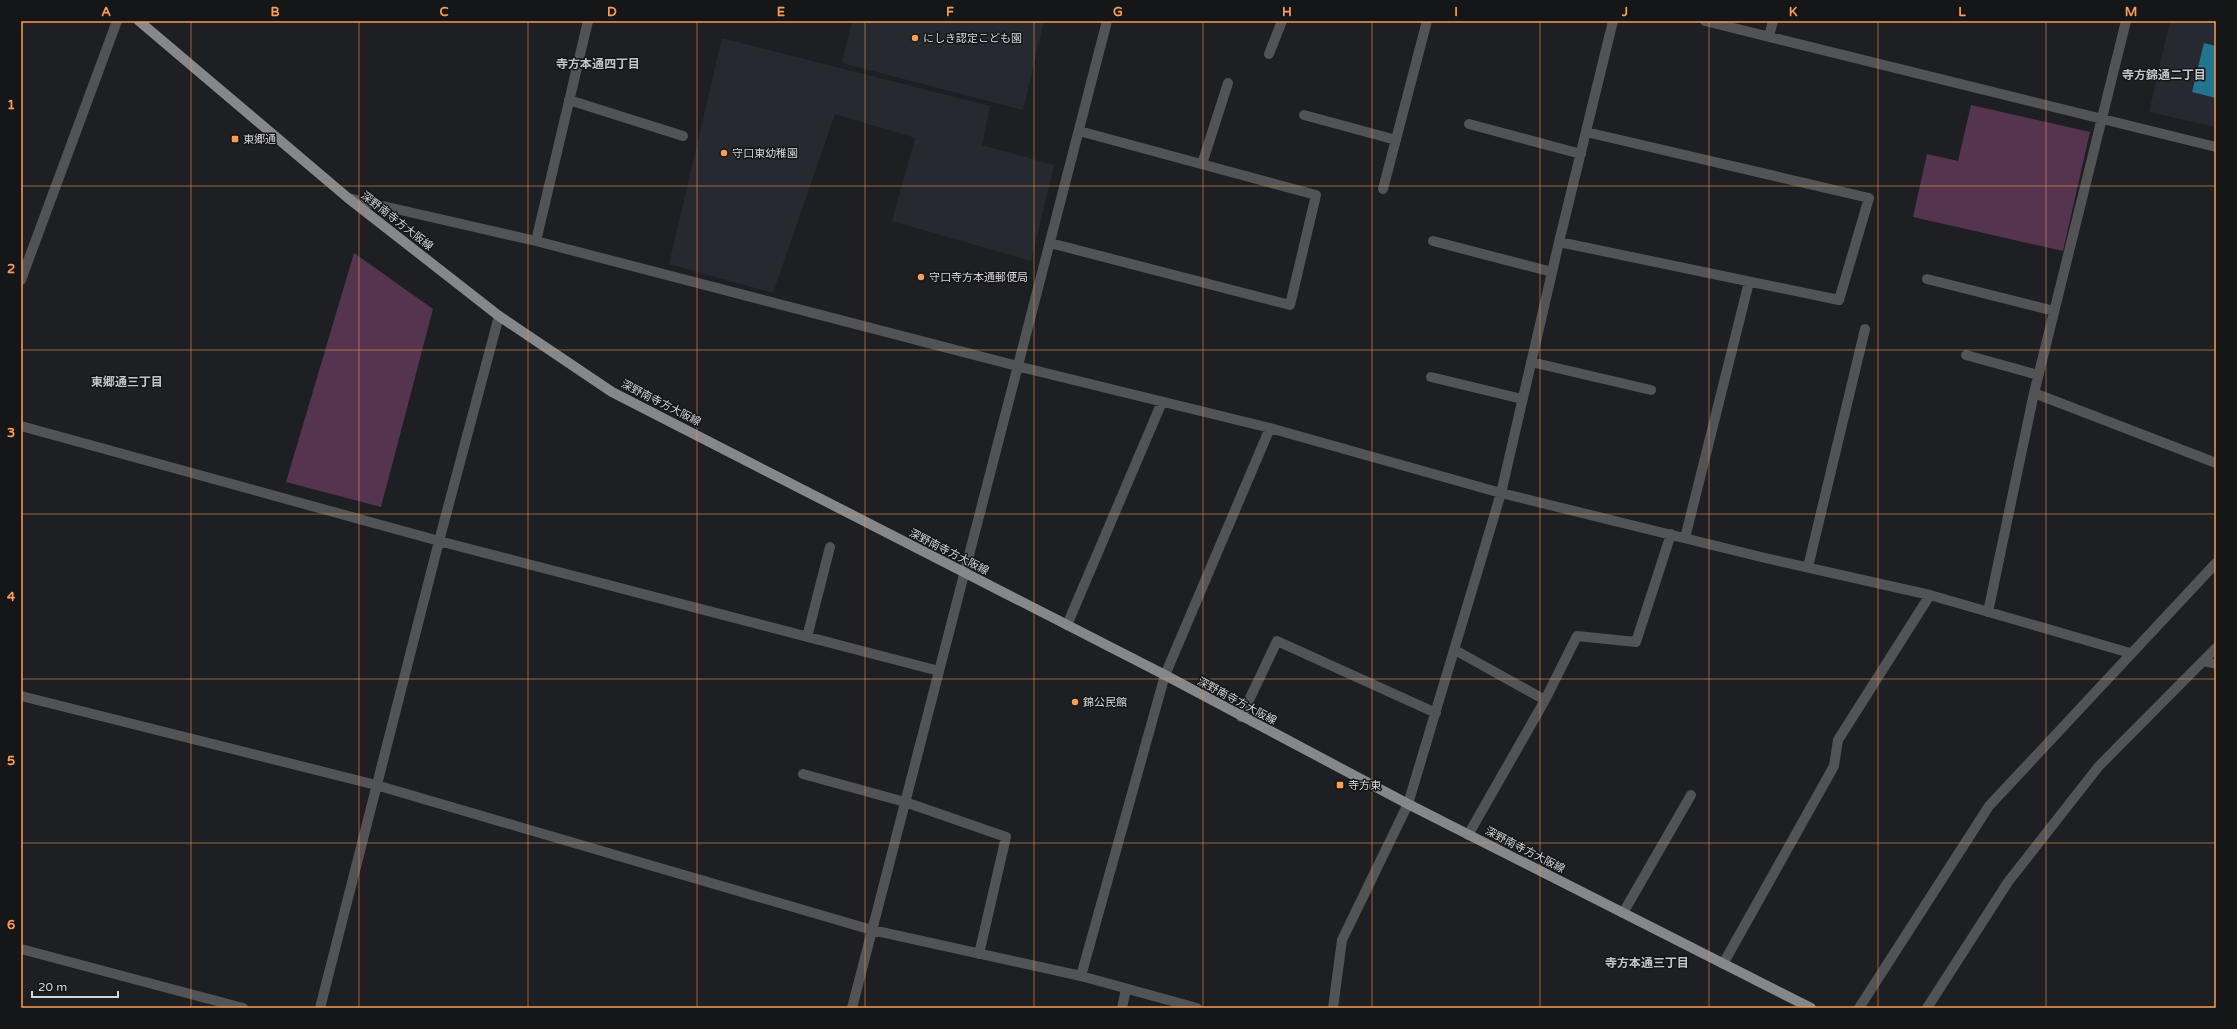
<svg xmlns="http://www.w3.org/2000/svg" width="2237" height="1029" viewBox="0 0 2237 1029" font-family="'Varela Round','Noto Sans JP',sans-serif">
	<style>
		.built { fill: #272930 }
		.green { fill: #54344e }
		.water { fill: #22758e }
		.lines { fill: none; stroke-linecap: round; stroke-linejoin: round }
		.path { stroke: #828385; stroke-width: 2.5; stroke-dasharray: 2 3; stroke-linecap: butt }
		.minor { stroke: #525354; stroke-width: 10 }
		.major { stroke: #85878a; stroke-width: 10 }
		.grid { fill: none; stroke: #fc9d54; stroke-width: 1; stroke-opacity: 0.55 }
		.poi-dot { fill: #fc9d54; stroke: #151618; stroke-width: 1.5 }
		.labels { text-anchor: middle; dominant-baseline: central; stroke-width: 3; stroke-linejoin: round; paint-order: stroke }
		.poi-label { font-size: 11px; fill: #d6d6d8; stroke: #151618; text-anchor: start }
		.street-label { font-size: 11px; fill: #d6d6d8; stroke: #151618 }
		.neighbourhood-label { font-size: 12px; font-weight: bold; fill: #c3c4c8; stroke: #151618 }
		.neatline { fill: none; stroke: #fc9d54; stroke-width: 1.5 }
		.grid-label { font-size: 13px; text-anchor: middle; font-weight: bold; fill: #fc9d54 }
	</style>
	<rect width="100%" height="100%" fill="#1e1f22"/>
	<path class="built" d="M852,21H1044L1023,110L842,63Z
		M2170,21H2216V127L2149,112Z
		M722,38L990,106L982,145L1054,165L1031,261L892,221L915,138L835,114L773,293L669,264Z"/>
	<path class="green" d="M1971,105L2090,132L2063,251L1913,217L1927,154L1958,161Z
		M354,253L433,309L381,507L286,482Z"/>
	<path class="water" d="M2204,43L2216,46V98L2192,92Z"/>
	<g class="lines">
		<path class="path" d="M21,25L22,21"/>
		<path class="minor" d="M1705,21L2216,147
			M1769,36L1773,21
			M1269,54L1282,21
			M569,100L683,136
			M1304,115L1396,140
			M1469,124L1581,154
			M1202,164L1228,83
			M1383,189L1427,21
			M348,198L536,241L1017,366L1270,428L1501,493L1761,557L1930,595L2130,653
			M536,241L588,21
			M1433,241L1552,272
			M1559,242L1839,300L1869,198L1586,132
			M1050,243L1290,305L1316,195L1079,131
			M1927,279L2054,311
			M21,280L117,21
			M1966,355L2038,375
			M1531,362L1651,390
			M1431,377L1522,399
			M2034,393L2216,463
			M21,426L439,541L939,671
			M1685,538L1749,282
			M1808,567L1865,329
			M1988,612L2034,393L2126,21
			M1067,625L1162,402
			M807,637L830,547
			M1455,650L1545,700
			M2203,661L2216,664
			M21,696L376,785L872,930L1081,976L1197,1008
			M1241,717L1277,641L1436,713
			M803,774L905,802L1006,837L979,954
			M1468,835L1545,700L1577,636L1636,642L1671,534
			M1623,913L1691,795
			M21,949L243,1008
			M1723,964L1834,766L1838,740L1930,595
			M1081,976L1165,675L1270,428
			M320,1008L439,541L499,316
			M852,1008L1107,21
			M1122,1008L1126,989
			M1333,1008L1342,940L1408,804L1501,493L1559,242L1613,21
			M1859,1008L1989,806L2216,563
			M1927,1008L2008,882L2099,766L2216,648"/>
		<path class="major" d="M139,21L348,198L499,316L612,392L1165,675L1408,804L1811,1008"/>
	</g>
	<path class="grid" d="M191,21V1008M359,21V1008M528,21V1008M697,21V1008M865,21V1008M1034,21V1008M1203,21V1008M1372,21V1008M1540,21V1008M1709,21V1008M1878,21V1008M2046,21V1008M21,186H2216M21,350H2216M21,514H2216M21,679H2216M21,843H2216"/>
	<g class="poi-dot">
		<circle cx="915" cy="38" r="4"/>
		<rect x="231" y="135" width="8" height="8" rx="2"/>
		<circle cx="724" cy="153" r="4"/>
		<circle cx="921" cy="277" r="4"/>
		<circle cx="1075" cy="702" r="4"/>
		<rect x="1336" y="781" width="8" height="8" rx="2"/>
	</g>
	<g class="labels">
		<g class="poi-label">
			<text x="923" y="38">にしき認定こども園</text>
			<text x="243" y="139">東郷通</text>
			<text x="732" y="153">守口東幼稚園</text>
			<text x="929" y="277">守口寺方本通郵便局</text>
			<text x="1083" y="702">錦公民館</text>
			<text x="1348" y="785">寺方東</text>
		</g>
		<g class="street-label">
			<text transform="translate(397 221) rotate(38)">深野南寺方大阪線</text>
			<text transform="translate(661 403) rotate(27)">深野南寺方大阪線</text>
			<text transform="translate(949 552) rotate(27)">深野南寺方大阪線</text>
			<text transform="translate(1237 701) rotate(28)">深野南寺方大阪線</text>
			<text transform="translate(1525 850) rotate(27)">深野南寺方大阪線</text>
		</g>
		<g class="neighbourhood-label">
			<text x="598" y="64">寺方本通四丁目</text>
			<text x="2164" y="75">寺方錦通二丁目</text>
			<text x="127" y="382">東郷通三丁目</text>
			<text x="1647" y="963">寺方本通三丁目</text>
		</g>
	</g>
	<rect width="2237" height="1029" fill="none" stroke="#151618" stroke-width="44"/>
	<path d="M32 991v6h86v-6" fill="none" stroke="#d6d6d8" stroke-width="2"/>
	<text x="38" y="991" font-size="12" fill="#d6d6d8" stroke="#151618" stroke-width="3" paint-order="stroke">20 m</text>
	<rect x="22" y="22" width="2193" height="985" class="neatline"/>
	<g class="grid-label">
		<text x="106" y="16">A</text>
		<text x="275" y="16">B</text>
		<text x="444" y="16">C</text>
		<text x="612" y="16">D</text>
		<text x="781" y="16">E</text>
		<text x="950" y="16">F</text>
		<text x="1118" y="16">G</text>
		<text x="1287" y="16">H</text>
		<text x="1456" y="16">I</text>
		<text x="1625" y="16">J</text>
		<text x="1793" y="16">K</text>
		<text x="1962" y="16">L</text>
		<text x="2131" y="16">M</text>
		<text x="11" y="109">1</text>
		<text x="11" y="273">2</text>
		<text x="11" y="437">3</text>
		<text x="11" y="601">4</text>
		<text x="11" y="765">5</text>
		<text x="11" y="929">6</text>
	</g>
</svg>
